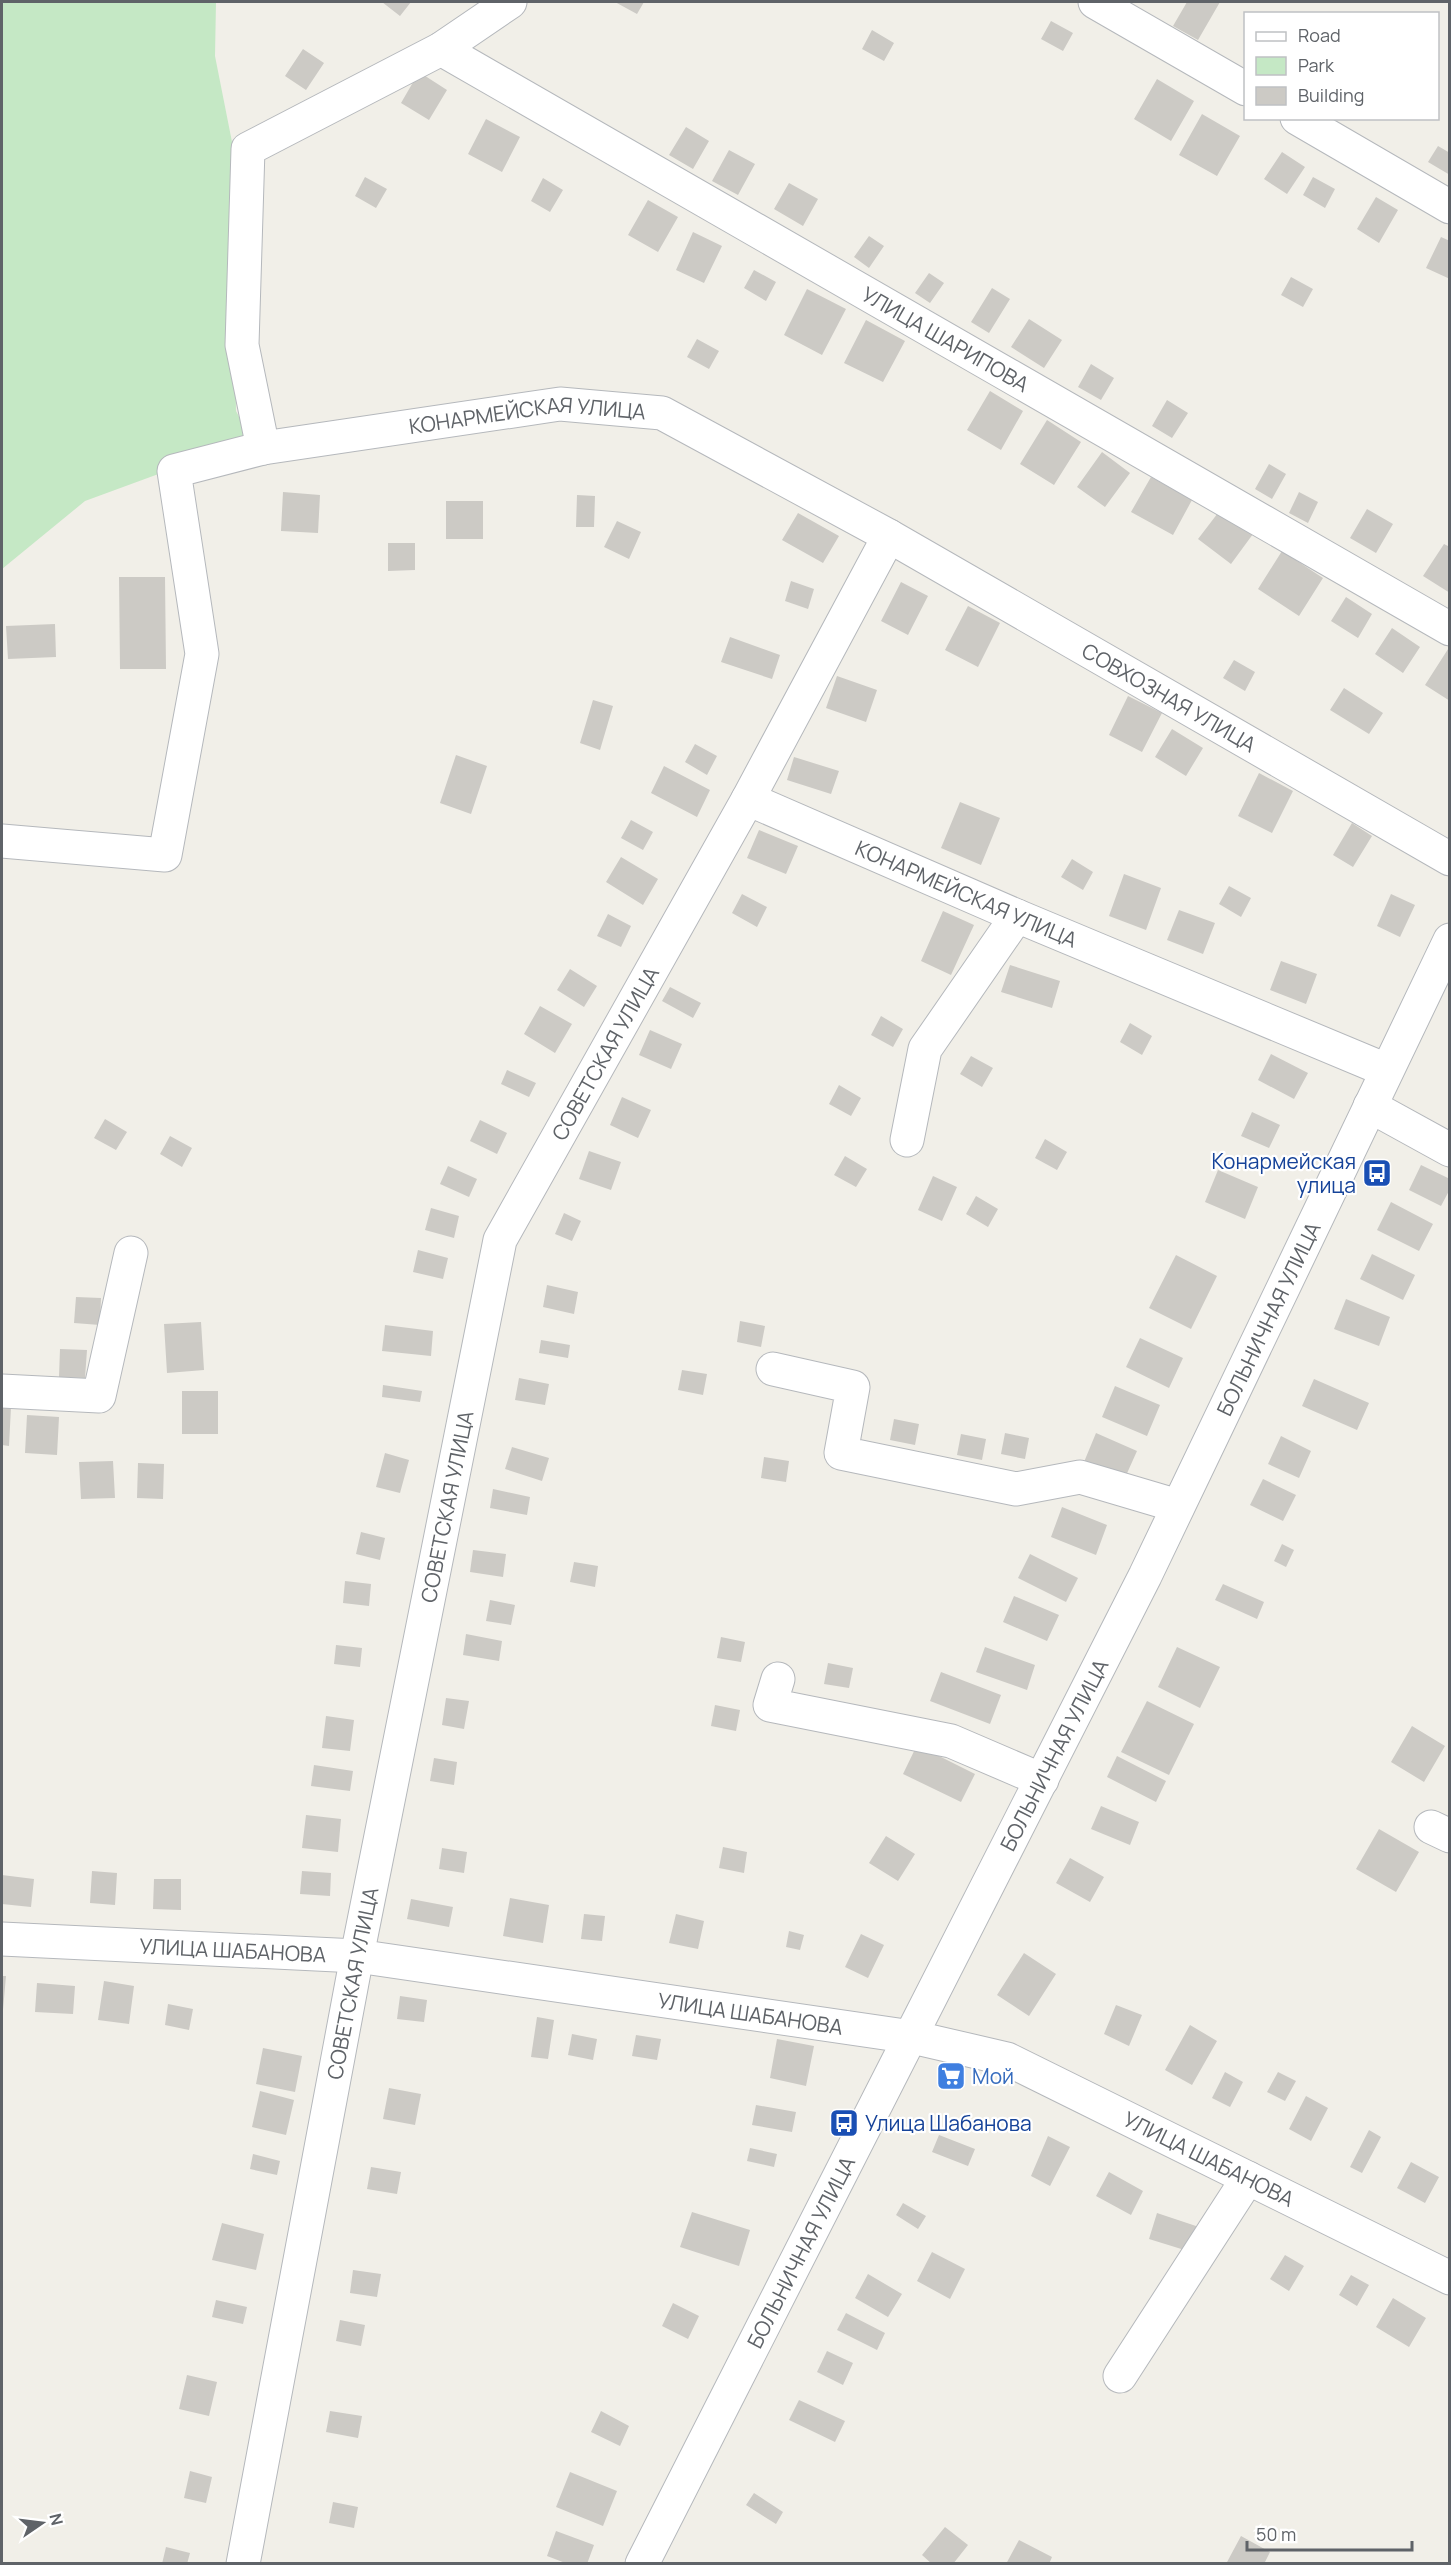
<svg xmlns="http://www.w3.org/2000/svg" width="1451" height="2565" viewBox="0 0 1451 2565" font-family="Manrope,sans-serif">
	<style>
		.green { fill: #c5e8c5 }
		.building { fill: #cccac5 }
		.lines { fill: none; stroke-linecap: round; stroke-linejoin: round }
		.minor-casing { stroke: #b5b8bc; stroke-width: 35 }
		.minor { stroke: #fff; stroke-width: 33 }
		.labels { text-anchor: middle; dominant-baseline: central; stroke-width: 4.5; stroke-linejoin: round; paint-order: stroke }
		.street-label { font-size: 21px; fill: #5f6368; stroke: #fff }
		.transit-label { font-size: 21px; fill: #164399; stroke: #fff; text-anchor: end }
		.shop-label { font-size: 21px; fill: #366cbe; stroke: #fff; text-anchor: start }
	</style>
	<rect width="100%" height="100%" fill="#f1efe8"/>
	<path class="green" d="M2,2H216L215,56L232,142L236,411L251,440L85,501L2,569Z"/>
	<path class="building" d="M382,2H411L400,16Z
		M615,2H644L637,14Z
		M1187,2H1220L1198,40L1173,26Z
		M1051,21L1073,33L1063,51L1041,39Z
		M872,30L894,43L884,61L862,49Z
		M303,49L324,63L306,90L285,76Z
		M419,72L447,90L429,120L401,103Z
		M1157,79L1194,101L1171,141L1134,119Z
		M1202,114L1240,136L1217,176L1179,155Z
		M486,119L520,137L502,172L468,154Z
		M686,127L709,141L693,169L669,155Z
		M1438,146L1450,153V175L1428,162Z
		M729,150L755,164L738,195L712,181Z
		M1282,152L1305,167L1287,194L1264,179Z
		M365,177L387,189L376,208L355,196Z
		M1313,177L1335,189L1325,208L1303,195Z
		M543,178L563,190L550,212L531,201Z
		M789,183L818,199L803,226L774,209Z
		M1376,197L1398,210L1379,243L1357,229Z
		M648,200L678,217L658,252L628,235Z
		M693,232L722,246L704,283L676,270Z
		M869,236L884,246L869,268L854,257Z
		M1441,237L1450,241V279L1426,268Z
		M754,270L776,282L766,301L744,288Z
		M929,273L944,283L930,303L915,293Z
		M1291,277L1313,289L1303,307L1281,295Z
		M992,288L1010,299L989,333L971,322Z
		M807,289L846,309L822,355L784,335Z
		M1029,319L1062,340L1044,368L1011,347Z
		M866,320L905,341L883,382L844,363Z
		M697,339L719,351L709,369L687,357Z
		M1091,364L1114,378L1101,400L1078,387Z
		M990,391L1023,411L1001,450L967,430Z
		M1167,400L1188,413L1172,438L1152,426Z
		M1047,420L1081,442L1054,485L1020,464Z
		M1102,452L1130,473L1105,507L1077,487Z
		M1269,464L1286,474L1272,499L1255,489Z
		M1151,477L1192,500L1173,535L1131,512Z
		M283,492L320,495L318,533L281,531Z
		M1299,492L1318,502L1308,523L1289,513Z
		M577,495L595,496L594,527H576Z
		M446,501H483V539H446Z
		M1221,509L1253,534L1231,564L1198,539Z
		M1367,509L1393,524L1376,553L1350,538Z
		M798,513L839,536L823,563L782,540Z
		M617,521L641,532L629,559L604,547Z
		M388,543H415V570L388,571Z
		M1444,544L1450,547V593L1423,576Z
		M1282,551L1323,578L1299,616L1258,589Z
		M119,577H165L166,669H120Z
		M791,581L814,589L808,609L785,601Z
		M901,582L928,596L908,635L881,621Z
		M1346,597L1372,614L1358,638L1331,621Z
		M968,606L1000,623L978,667L945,650Z
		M55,624L56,657L8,659L6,626Z
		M1392,628L1420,647L1403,673L1375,654Z
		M730,637L780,655L772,679L721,662Z
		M1450,646V701L1425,685Z
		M1234,660L1255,672L1245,691L1223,678Z
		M837,676L877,690L866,722L826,708Z
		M1344,688L1383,713L1369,734L1330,710Z
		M1128,696L1162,713L1142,752L1109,735Z
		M593,700L613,706L600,750L580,743Z
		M1172,729L1203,748L1186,776L1155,757Z
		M695,744L717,756L707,775L685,762Z
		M456,755L487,766L471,814L440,803Z
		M794,757L839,771L831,794L787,780Z
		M664,766L710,790L697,817L651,793Z
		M1259,773L1293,791L1272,833L1238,816Z
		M960,802L1000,818L981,865L941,848Z
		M631,820L653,832L643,850L621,838Z
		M1352,823L1372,836L1353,867L1333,855Z
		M759,830L798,846L786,874L747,858Z
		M621,857L658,879L643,905L606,882Z
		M1072,859L1093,872L1083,890L1061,877Z
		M1124,874L1161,888L1146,930L1109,916Z
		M1229,886L1251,898L1241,917L1219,904Z
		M742,894L767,907L757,927L732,913Z
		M1391,894L1415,905L1400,937L1377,926Z
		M1179,910L1215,923L1203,954L1167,940Z
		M943,911L974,925L951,975L921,961Z
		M608,914L631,926L621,947L597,936Z
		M1281,961L1317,974L1306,1004L1270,990Z
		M1010,965L1060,981L1052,1008L1001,992Z
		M570,969L597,986L584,1007L557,990Z
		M670,987L701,1003L693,1018L662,1001Z
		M540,1006L572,1024L555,1053L524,1034Z
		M881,1016L903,1029L893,1047L871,1035Z
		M1130,1023L1152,1036L1142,1055L1120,1042Z
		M650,1030L682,1044L671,1069L639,1055Z
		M1271,1054L1308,1073L1294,1099L1258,1080Z
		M971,1056L993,1068L982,1087L960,1074Z
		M507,1070L536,1083L529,1097L501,1084Z
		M839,1085L861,1098L851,1116L829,1104Z
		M622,1097L651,1110L638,1138L610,1125Z
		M1252,1112L1280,1125L1269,1148L1241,1136Z
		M105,1119L127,1132L116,1150L94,1138Z
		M480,1120L507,1133L497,1154L470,1141Z
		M170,1136L192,1148L182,1167L160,1154Z
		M1045,1139L1067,1152L1057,1170L1035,1158Z
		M589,1151L621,1162L611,1190L579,1179Z
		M845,1156L867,1169L856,1187L834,1175Z
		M1421,1165L1450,1179V1189L1441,1206L1409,1190Z
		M448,1166L477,1179L469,1197L440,1184Z
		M1218,1170L1258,1187L1245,1219L1205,1202Z
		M933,1176L957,1187L942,1221L918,1210Z
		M976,1196L998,1209L988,1227L966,1214Z
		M1391,1202L1433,1224L1419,1251L1377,1230Z
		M431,1208L459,1216L454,1238L425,1230Z
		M564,1213L581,1221L572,1241L555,1234Z
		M418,1250L448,1258L443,1279L413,1272Z
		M1372,1254L1415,1275L1403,1300L1360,1279Z
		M1176,1255L1217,1276L1191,1329L1149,1308Z
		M547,1285L578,1292L574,1314L543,1307Z
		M76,1297L101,1298L100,1325L74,1323Z
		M1346,1299L1390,1317L1379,1346L1334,1329Z
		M740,1321L765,1326L761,1347L737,1342Z
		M201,1322L204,1370L167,1373L164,1324Z
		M385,1325L433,1331L431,1356L382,1351Z
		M1140,1338L1183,1358L1169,1388L1126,1367Z
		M541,1340L570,1345L568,1358L539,1353Z
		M60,1349L87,1350L85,1378L59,1377Z
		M682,1370L707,1374L703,1395L678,1390Z
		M519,1378L549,1384L545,1405L515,1400Z
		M1314,1379L1369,1403L1357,1430L1302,1406Z
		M383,1385L422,1391L420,1402L382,1397Z
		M1115,1386L1160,1405L1147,1436L1102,1417Z
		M182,1391H218V1434H182Z
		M2,1407H11L9,1446L2,1445Z
		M27,1415L59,1417L57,1455L25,1453Z
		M894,1419L919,1424L915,1445L890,1440Z
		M1005,1433L1029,1438L1025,1459L1001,1454Z
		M1096,1433L1137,1451L1124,1480L1084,1462Z
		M961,1434L986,1439L982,1460L957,1455Z
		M1281,1436L1311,1451L1299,1478L1268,1464Z
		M512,1447L549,1458L542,1481L505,1469Z
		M385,1453L409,1460L400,1493L376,1487Z
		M764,1457L789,1461L786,1482L761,1478Z
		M113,1461L115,1498L81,1499L79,1462Z
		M138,1463L164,1464L163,1499L137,1498Z
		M1263,1479L1296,1495L1283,1521L1250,1505Z
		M493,1489L530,1497L527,1515L490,1508Z
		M1062,1507L1107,1525L1096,1555L1051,1537Z
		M361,1532L385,1538L380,1560L356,1554Z
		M1282,1544L1294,1550L1286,1567L1274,1561Z
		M473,1550L506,1554L503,1577L470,1572Z
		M1030,1554L1078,1578L1066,1602L1018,1578Z
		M574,1562L598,1566L595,1587L570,1582Z
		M345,1581L371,1584L369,1606L343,1603Z
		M1223,1584L1264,1602L1257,1619L1215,1600Z
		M1014,1596L1059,1615L1047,1641L1003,1622Z
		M490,1600L515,1605L511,1625L486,1621Z
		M466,1634L502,1641L499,1661L463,1655Z
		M721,1637L745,1642L741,1662L717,1658Z
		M336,1645L362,1648L360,1667L334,1664Z
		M985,1647L1035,1665L1027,1690L976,1672Z
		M1177,1647L1220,1667L1200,1708L1158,1687Z
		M828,1663L853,1668L849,1688L824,1684Z
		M941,1672L1001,1695L990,1724L930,1701Z
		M446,1698L469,1701L464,1729L442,1725Z
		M1147,1701L1194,1724L1169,1775L1121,1752Z
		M715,1705L740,1710L736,1731L711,1726Z
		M326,1716L354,1720L350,1751L322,1748Z
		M1412,1726L1445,1746L1424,1782L1391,1762Z
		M917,1745L975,1774L961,1802L903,1774Z
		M1117,1756L1166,1781L1156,1802L1107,1777Z
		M434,1758L457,1762L454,1785L430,1781Z
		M314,1765L353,1771L350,1791L311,1786Z
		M1101,1806L1139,1822L1130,1845L1091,1829Z
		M306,1815L341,1819L338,1852L302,1848Z
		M1379,1829L1419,1852L1396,1892L1356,1869Z
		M886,1836L915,1854L898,1881L869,1863Z
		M723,1847L747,1852L744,1873L719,1868Z
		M442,1848L467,1852L464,1873L439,1869Z
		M1070,1858L1104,1877L1090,1902L1056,1883Z
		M92,1871L117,1873L115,1905L90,1903Z
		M302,1871L331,1873L330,1896L300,1894Z
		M2,1875L34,1879L31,1907L2,1904Z
		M154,1879H181V1910L153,1909Z
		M510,1898L549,1905L543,1943L503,1936Z
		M411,1899L453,1907L449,1927L407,1919Z
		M584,1914L605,1916L602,1941L581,1939Z
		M676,1914L704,1921L698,1949L669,1943Z
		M789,1931L804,1935L800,1950L786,1947Z
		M861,1934L884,1945L868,1978L845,1967Z
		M1024,1953L1056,1974L1029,2016L997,1995Z
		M2,1976H6L3,2010H2Z
		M104,1981L134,1986L129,2024L98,2020Z
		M37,1983L75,1986L73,2014L35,2012Z
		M400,1996L427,2000L424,2022L397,2019Z
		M168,2004L193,2009L189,2030L165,2025Z
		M1116,2005L1142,2015L1129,2046L1104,2034Z
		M537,2017L554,2020L548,2059L531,2057Z
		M1190,2025L1217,2041L1192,2085L1165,2070Z
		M572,2034L597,2039L593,2060L568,2055Z
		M636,2035L661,2039L657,2060L632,2056Z
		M777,2039L814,2046L806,2086L770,2078Z
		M263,2048L302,2056L295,2092L256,2084Z
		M1225,2072L1243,2082L1230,2107L1212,2098Z
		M1278,2072L1296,2081L1285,2101L1267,2092Z
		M389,2088L421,2094L415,2125L383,2119Z
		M260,2091L294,2100L286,2135L252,2127Z
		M1306,2096L1328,2108L1311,2141L1289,2129Z
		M756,2105L796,2112L792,2132L752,2125Z
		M1369,2130L1381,2137L1362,2173L1350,2167Z
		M939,2135L975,2149L968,2166L932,2152Z
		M1048,2136L1070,2147L1050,2186L1031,2176Z
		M750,2148L777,2154L774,2167L747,2161Z
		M253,2154L280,2161L277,2175L250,2169Z
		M1411,2162L1439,2177L1425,2203L1397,2188Z
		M371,2167L401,2172L397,2194L367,2189Z
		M1109,2172L1143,2191L1131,2215L1096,2196Z
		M903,2203L926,2216L918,2229L896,2215Z
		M692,2212L750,2230L739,2266L680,2247Z
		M1157,2213L1199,2227L1191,2252L1149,2239Z
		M222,2223L264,2234L256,2270L212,2260Z
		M932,2252L965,2269L950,2299L917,2281Z
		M1285,2255L1304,2266L1289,2291L1270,2279Z
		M353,2270L381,2274L377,2297L350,2293Z
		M868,2274L902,2294L888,2317L855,2298Z
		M1351,2275L1369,2285L1357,2306L1339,2295Z
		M1393,2298L1426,2318L1409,2347L1376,2327Z
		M216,2300L247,2307L243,2324L212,2317Z
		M673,2303L699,2316L688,2339L662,2326Z
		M846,2313L885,2333L877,2350L837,2330Z
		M340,2320L365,2325L361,2346L336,2341Z
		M827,2351L853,2363L843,2385L817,2372Z
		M187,2375L217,2382L209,2416L179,2409Z
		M799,2400L845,2421L835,2442L789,2420Z
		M330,2411L362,2416L358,2438L326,2432Z
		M601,2411L629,2426L620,2446L591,2432Z
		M190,2471L212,2477L206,2503L184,2498Z
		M570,2472L617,2491L603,2526L556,2507Z
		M754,2493L783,2512L776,2524L746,2505Z
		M333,2502L358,2507L354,2528L329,2523Z
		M945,2527L968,2545L953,2564H932L922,2555Z
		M556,2531L594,2545L587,2564H568L547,2556Z
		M1241,2536L1270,2552L1264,2564H1226Z
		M1019,2540L1052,2557L1049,2564H1006Z
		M166,2547L190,2553L187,2564H162Z"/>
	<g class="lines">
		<g class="minor-casing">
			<g id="minor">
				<path d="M1095,2L1246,89"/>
				<path id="s1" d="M441,49L1450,629"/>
				<path d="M1297,118L1450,207"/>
				<path d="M263,448L242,345L248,149L441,49L510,2"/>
				<path id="s2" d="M748,799L1017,916L1386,1070"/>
				<path id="s3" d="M2,841L165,855L202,654L174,471L263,448L560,404L662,413L889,536L1450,859"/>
				<path d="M1370,1106L1450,1150"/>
				<path d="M907,1140L925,1049L1017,916"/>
				<path d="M773,1369L853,1387L841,1453L1016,1489L1080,1477L1178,1506"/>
				<path d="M2,1391L99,1396L131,1253"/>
				<path d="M778,1679L770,1705L951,1741L1042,1780"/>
				<path d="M1431,1827L1450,1836"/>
				<path id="s4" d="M2,1939L357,1956L912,2037L1007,2059L1450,2278"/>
				<path d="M1120,2376L1248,2178"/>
				<path id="s5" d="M243,2564L357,1956L500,1240L748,799L889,536"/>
				<path id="s6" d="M642,2564L1145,1576L1450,940"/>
			</g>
		</g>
		<use href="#minor" class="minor"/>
	</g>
	<defs>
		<g id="bus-square" transform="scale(1.5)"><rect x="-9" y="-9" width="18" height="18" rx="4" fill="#1a4fb4" stroke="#fff"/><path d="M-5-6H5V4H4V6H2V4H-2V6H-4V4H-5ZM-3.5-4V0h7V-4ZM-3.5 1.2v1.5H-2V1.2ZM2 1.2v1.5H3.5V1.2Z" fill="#fff"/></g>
		<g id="supermarket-square" transform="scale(1.5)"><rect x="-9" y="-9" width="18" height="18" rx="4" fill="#3f7fe0" stroke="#fff"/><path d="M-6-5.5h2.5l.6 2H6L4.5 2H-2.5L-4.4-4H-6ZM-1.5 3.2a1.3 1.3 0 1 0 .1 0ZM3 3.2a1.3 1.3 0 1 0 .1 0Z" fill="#fff"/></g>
	</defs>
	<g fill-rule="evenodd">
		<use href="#bus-square" x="1377" y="1173"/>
		<use href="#supermarket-square" x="951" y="2076"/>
		<use href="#bus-square" x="844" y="2123"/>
	</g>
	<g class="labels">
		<g class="street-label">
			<text stroke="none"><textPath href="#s1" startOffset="582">УЛИЦА ШАРИПОВА</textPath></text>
			<text stroke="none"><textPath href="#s3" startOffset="912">КОНАРМЕЙСКАЯ УЛИЦА</textPath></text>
			<text stroke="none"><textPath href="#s3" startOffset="1629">СОВХОЗНАЯ УЛИЦА</textPath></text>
			<text stroke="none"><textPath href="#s2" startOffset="238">КОНАРМЕЙСКАЯ УЛИЦА</textPath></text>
			<text stroke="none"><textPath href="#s5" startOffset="1563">СОВЕТСКАЯ УЛИЦА</textPath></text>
			<text stroke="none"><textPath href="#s6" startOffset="1394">БОЛЬНИЧНАЯ УЛИЦА</textPath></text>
			<text stroke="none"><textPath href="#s5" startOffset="1077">СОВЕТСКАЯ УЛИЦА</textPath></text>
			<text stroke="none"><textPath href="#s6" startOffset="908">БОЛЬНИЧНАЯ УЛИЦА</textPath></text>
			<text stroke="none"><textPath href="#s4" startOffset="231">УЛИЦА ШАБАНОВА</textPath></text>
			<text stroke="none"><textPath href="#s5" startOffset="591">СОВЕТСКАЯ УЛИЦА</textPath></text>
			<text stroke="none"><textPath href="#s4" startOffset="753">УЛИЦА ШАБАНОВА</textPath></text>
			<text stroke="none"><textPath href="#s4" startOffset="1239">УЛИЦА ШАБАНОВА</textPath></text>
			<text stroke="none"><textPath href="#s6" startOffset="350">БОЛЬНИЧНАЯ УЛИЦА</textPath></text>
		</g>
		<g class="transit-label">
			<text x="1356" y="1161">Конармейская<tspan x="1356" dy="24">улица</tspan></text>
			<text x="865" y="2123" text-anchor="start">Улица Шабанова</text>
		</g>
		<g class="shop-label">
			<text x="972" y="2076">Мой</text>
		</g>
	</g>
	<rect width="1451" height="2565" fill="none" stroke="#5f6368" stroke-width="6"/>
	<rect x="1244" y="12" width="195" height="108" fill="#ffffff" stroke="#bfc1c3" stroke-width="1.5"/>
	<rect x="1256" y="32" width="30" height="9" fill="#ffffff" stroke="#bfc1c3" stroke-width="1.5"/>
	<text x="1298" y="42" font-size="18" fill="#5f6368">Road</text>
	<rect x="1256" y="57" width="30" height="18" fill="#c5e8c5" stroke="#bfc1c3" stroke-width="1.5"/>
	<text x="1298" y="72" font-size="18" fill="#5f6368">Park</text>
	<rect x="1256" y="87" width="30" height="18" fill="#cccac5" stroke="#bfc1c3" stroke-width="1.5"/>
	<text x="1298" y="102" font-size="18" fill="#5f6368">Building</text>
	<g transform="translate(42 2523) rotate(76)" stroke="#ffffff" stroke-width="4.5" paint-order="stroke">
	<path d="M0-4.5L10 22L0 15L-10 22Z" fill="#5f6368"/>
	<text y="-9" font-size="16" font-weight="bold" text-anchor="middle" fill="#5f6368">N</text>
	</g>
	<path d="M1247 2541v9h165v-9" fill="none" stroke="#5f6368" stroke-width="3"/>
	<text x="1256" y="2541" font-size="18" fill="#5f6368" stroke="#ffffff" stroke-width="4.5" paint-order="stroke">50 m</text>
</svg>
